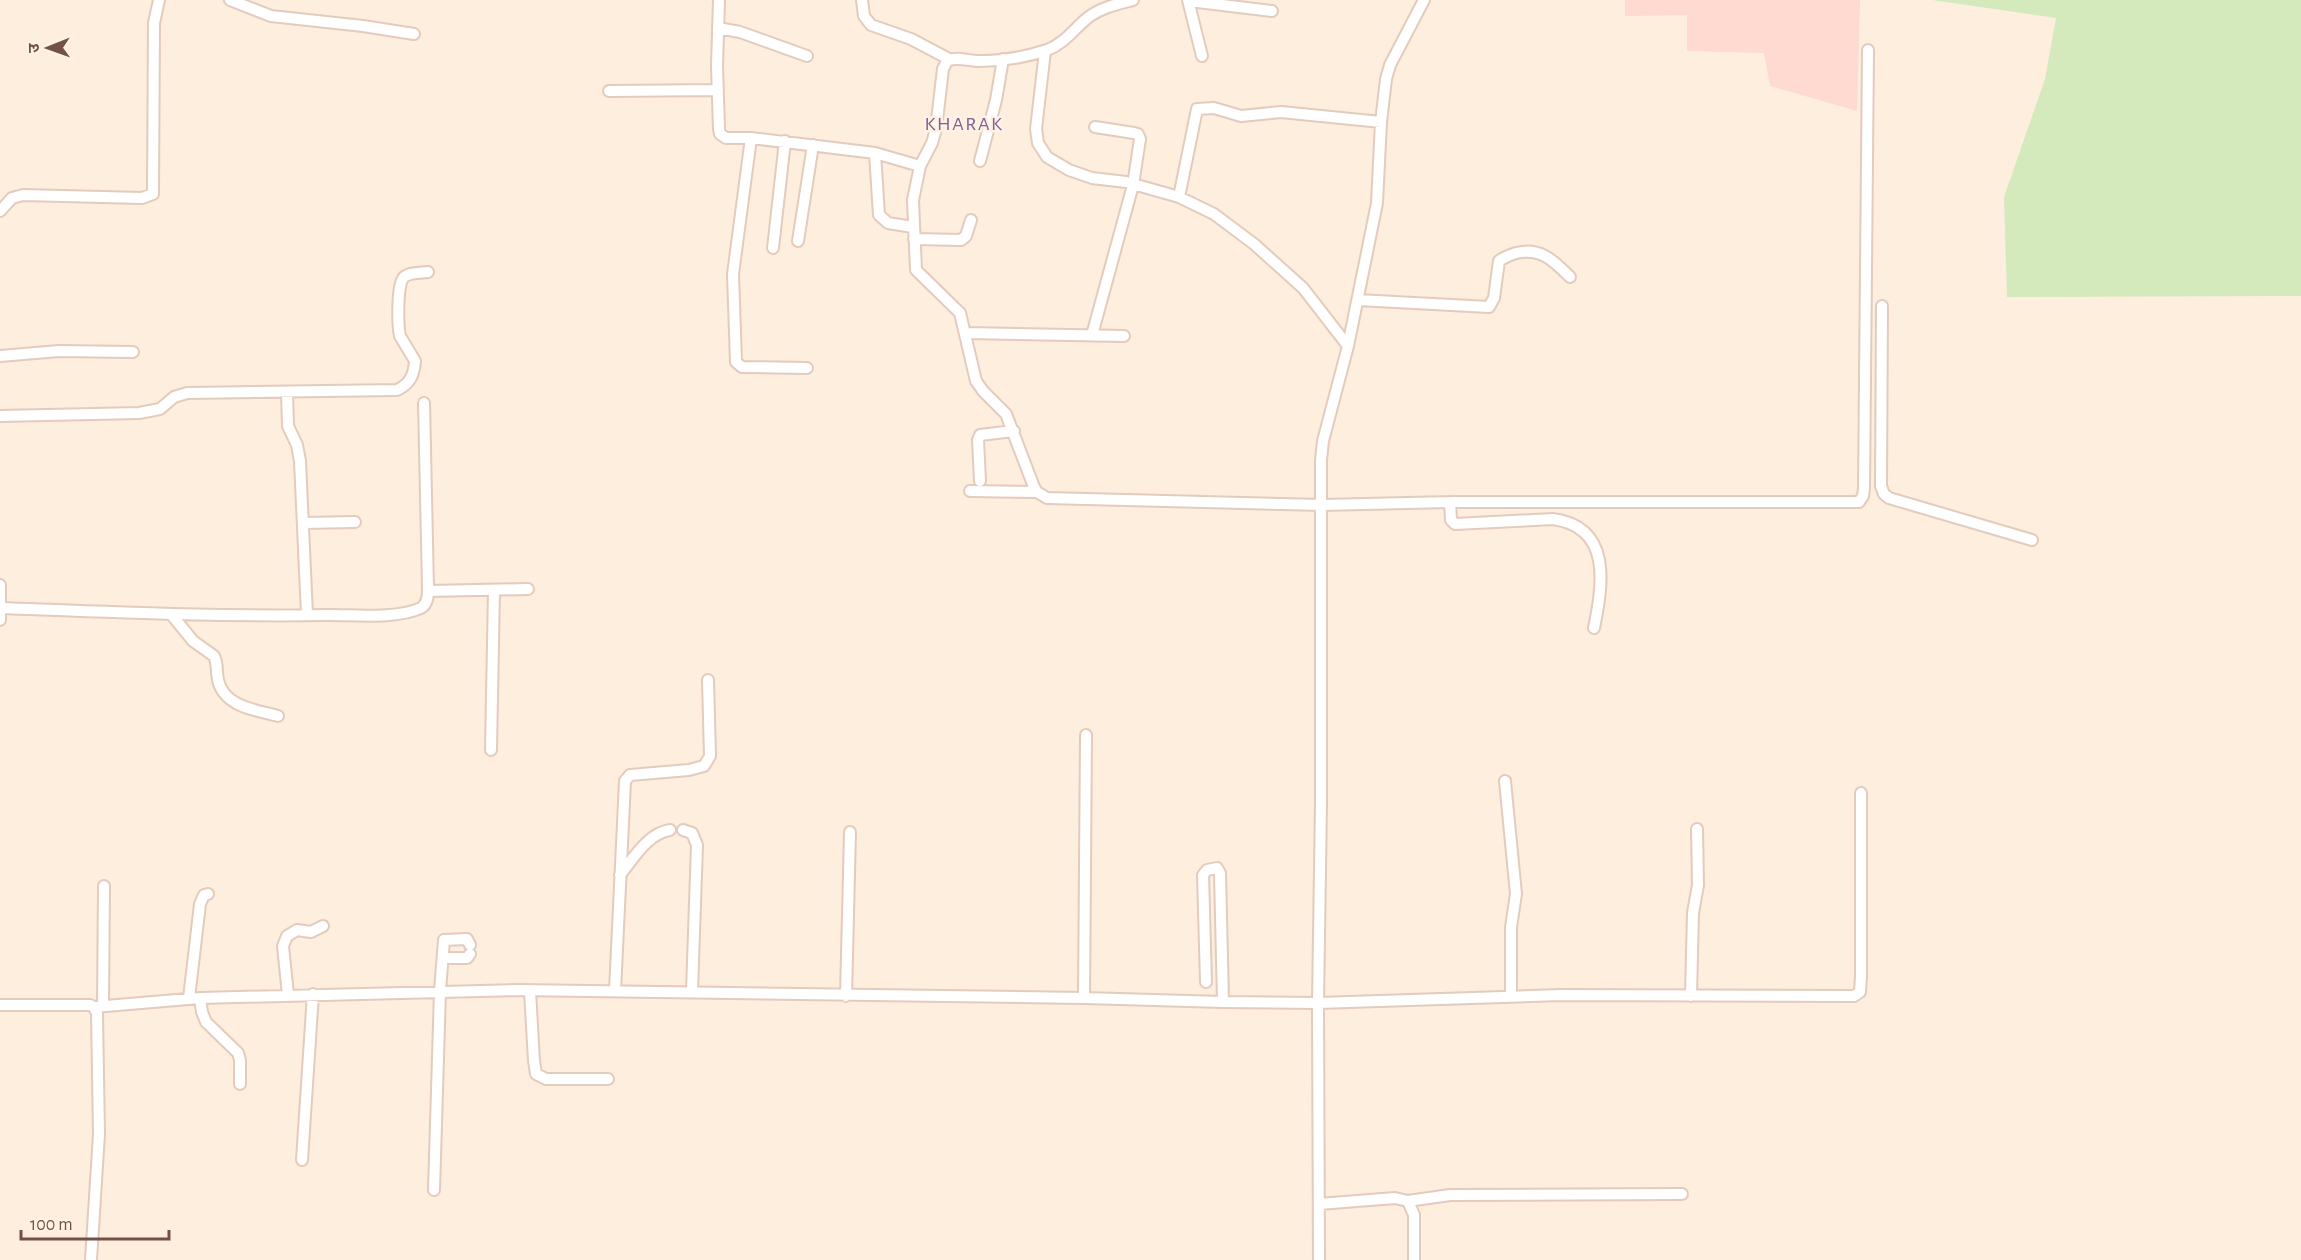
<svg xmlns="http://www.w3.org/2000/svg" width="2301" height="1260" viewBox="0 0 2301 1260" font-family="'Alegreya Sans','Noto Sans Devanagari',sans-serif">
	<style>
		.commercial { fill: #fedad1 }
		.green { fill: #d4eabd }
		.lines { fill: none; stroke-linecap: round; stroke-linejoin: round }
		.minor-casing { stroke: #e3cbbd; stroke-width: 14 }
		.minor { stroke: #fff; stroke-width: 10 }
		.labels { text-anchor: middle; dominant-baseline: central; stroke-width: 5; stroke-linejoin: round; paint-order: stroke }
		.neighbourhood-label { font-size: 20px; letter-spacing: 1.5px; fill: #7f6197; stroke: #fff2e5 }
	</style>
	<rect width="100%" height="100%" fill="#fdeede"/>
	<path class="commercial" d="M1625,0H1860L1857,111L1770,86L1764,53L1687,51V15L1625,16Z"/>
	<path class="green" d="M1932,0H2301V296L2007,297L2004,197L2045,79L2056,18Z"/>
	<g class="lines">
		<g class="minor-casing">
			<path id="minor" d="M230,0L271,16L363,26L414,34
				M719,0L717,66L719,129L720,134L726,138H751
				M862,0L864,16L871,25L911,39L949,59
				M1133,0C1118,4 1103,7 1090,16C1075,27 1066,43 1047,50C1026,57 1000,61 979,61C968,61 956,56 947,61L943,69L936,129L932,143L920,166L913,200L916,270L960,313L976,381L983,391L1006,414L1034,487L1037,492L1047,498L1322,505L1450,502H1859L1863,496L1864,488L1868,50
				M1188,0L1202,56
				M1189,1L1272,11
				M718,28L740,32L807,56
				M1045,51L1036,129L1038,143L1047,157L1069,170L1092,178L1126,182L1179,197L1214,214L1254,244L1303,288L1348,346
				M609,91L718,90
				M875,153L879,215L888,223L913,227
				M980,161L996,100L1003,59
				M1179,197L1197,109L1214,108L1241,116L1281,112L1381,122
				M0,211L12,198L23,195L142,198L153,194L154,23L159,0
				M914,239L961,240L966,236L971,220
				M798,241L813,145
				M773,248L785,141
				M1358,300L1489,307L1494,298L1499,261C1504,257 1510,255 1516,253C1541,247 1554,261 1570,277
				M1882,306L1881,486L1884,494L1889,498L2032,540
				M966,333L1124,336
				M1092,335L1133,185L1140,139L1138,134L1134,133L1095,127
				M0,356L59,351L133,352
				M807,368L742,367L736,362L733,274L751,138L875,153L920,166
				M287,392L288,426L297,445L300,461L307,615
				M0,416L139,413L160,409L174,397L187,393L397,390C410,384 414,375 415,361L400,336L399,330C398,320 397,284 404,277C410,272 421,273 428,272
				M980,481L978,440L980,435L1014,431
				M970,491L1037,492
				M1450,502L1451,520L1455,524L1553,519C1612,527 1603,584 1594,628
				M303,523L355,522
				M0,585V608
				M428,591L528,589
				M171,614L193,641L214,656C218,664 216,671 218,680C224,707 256,710 278,716
				M0,620V608C110,612 220,617 330,615C356,615 397,619 421,608C428,604 428,595 428,588L424,403
				M491,750L494,590
				M1505,781L1516,894L1511,927V996
				M683,830L692,833L697,845L692,991
				M620,875C633,859 648,833 670,830
				M443,958H467L470,954
				M1206,982L1203,875L1207,870L1217,868L1220,873L1223,1002
				M530,991L534,1061L536,1074L546,1079H608
				M615,991L625,781L630,775L689,770L704,766L710,756L708,680
				M288,995L283,946L287,936L297,930L311,932L323,926
				M846,996L850,832
				M1691,996L1693,913L1698,885L1697,829
				M189,998L200,904L204,895L208,894
				M200,998L202,1012L206,1022L238,1053L240,1060V1084
				M1084,998L1086,735
				M0,1005H90L94,1007L97,1013L99,1134L91,1260
				M103,1005L104,886
				M94,1007L200,998L519,990L1084,998L1223,1002L1318,1003L1561,995L1854,996L1860,992L1861,976V793
				M302,1160L313,994
				M434,1190L440,991L444,940L467,939L470,945
				M1408,1201L1450,1195L1682,1194
				M1319,1204L1395,1198L1408,1201L1414,1215V1260
				M1319,1260L1318,1003L1321,802V460L1323,441L1348,346L1377,203L1381,122L1386,79L1390,65L1424,0"/>
		</g>
		<use href="#minor" class="minor"/>
	</g>
	<g class="labels">
		<g class="neighbourhood-label">
			<text x="964" y="124">KHARAK</text>
		</g>
	</g>
	<g transform="translate(48 48) rotate(269)" stroke="#fff2e5" stroke-width="4.5" paint-order="stroke">
	<path d="M0-4.5L10 22L0 15L-10 22Z" fill="#735146"/>
	<text y="-9" font-size="16" font-weight="bold" text-anchor="middle" fill="#735146">उ</text>
	</g>
	<path d="M21 1230v9h148v-9" fill="none" stroke="#735146" stroke-width="3"/>
	<text x="30" y="1230" font-size="18" fill="#735146" stroke="#fff2e5" stroke-width="4.5" paint-order="stroke">100 m</text>
</svg>
